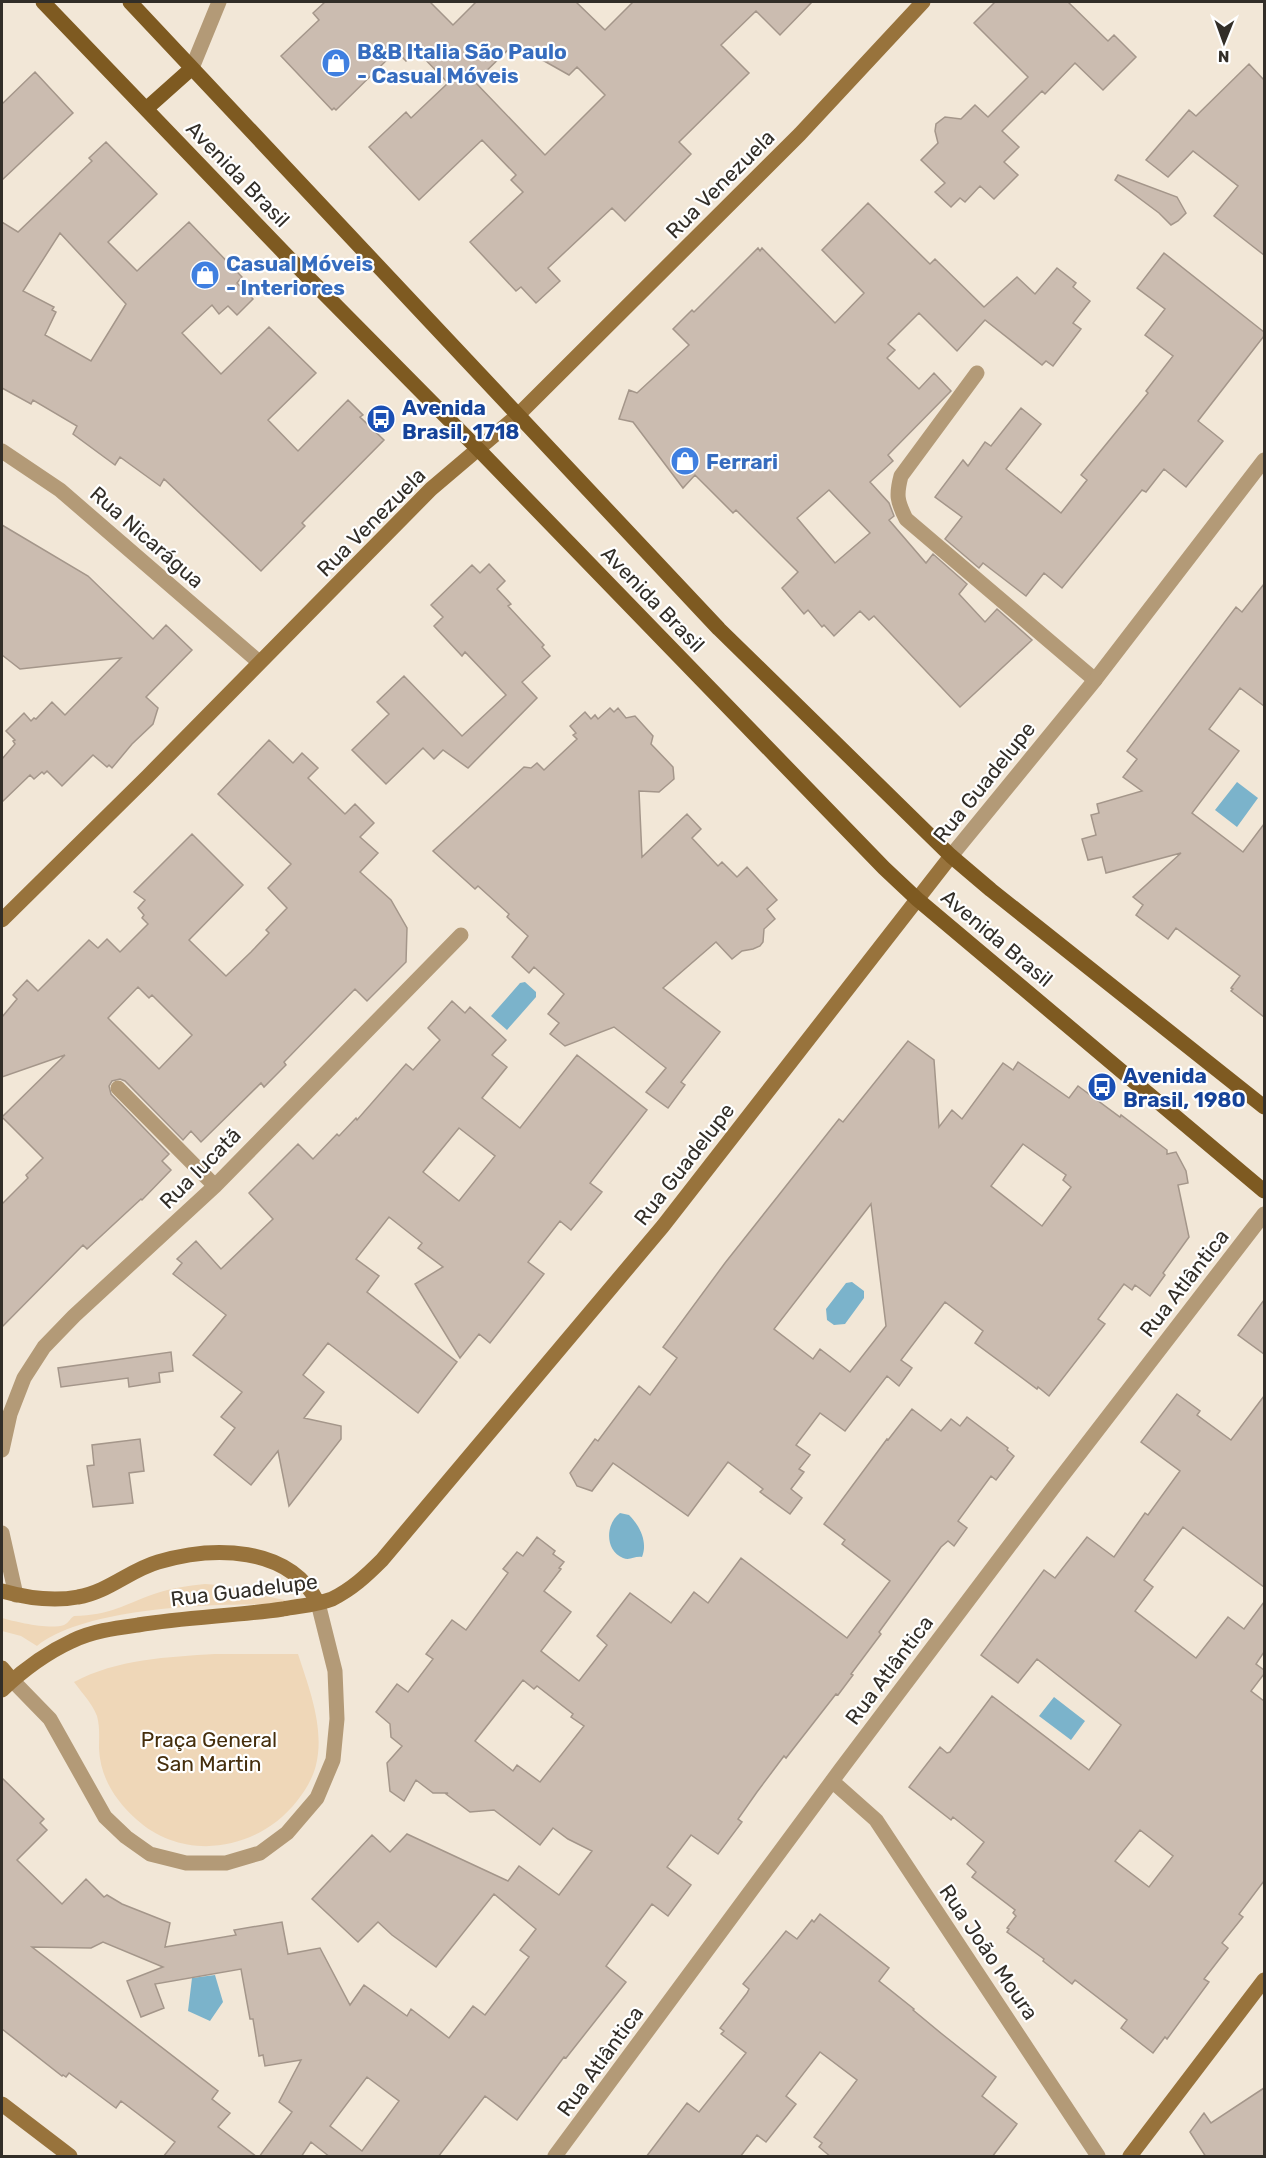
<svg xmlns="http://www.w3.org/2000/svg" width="1266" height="2158" viewBox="0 0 1266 2158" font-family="Rubik,sans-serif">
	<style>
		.green { fill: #efd7b8 }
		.water { fill: #7bb3cb }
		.building { fill: #cbbcb0; stroke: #a4968a; stroke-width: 1.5; fill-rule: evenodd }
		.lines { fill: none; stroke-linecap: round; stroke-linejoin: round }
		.lane { stroke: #b39a77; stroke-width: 15 }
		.street { stroke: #b39a77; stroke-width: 15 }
		.secondary { stroke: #98733c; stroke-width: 15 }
		.primary { stroke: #7e5a21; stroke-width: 15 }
		.labels { text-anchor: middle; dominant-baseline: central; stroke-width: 4.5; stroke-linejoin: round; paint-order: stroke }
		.shop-label { font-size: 21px; font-weight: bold; fill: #366cbe; stroke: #fff; text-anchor: start }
		.street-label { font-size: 21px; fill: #322e28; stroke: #fff }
		.transit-label { font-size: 21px; font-weight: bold; fill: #164399; stroke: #fff; text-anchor: start }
		.park-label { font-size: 21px; fill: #452e0c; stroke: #fff }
	</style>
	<rect width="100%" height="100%" fill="#f2e7d7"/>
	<path class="green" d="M205,1584C234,1585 257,1595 285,1600L284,1605C221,1603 87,1606 37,1646L21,1636L2,1631V1618C16,1622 50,1630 64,1625C69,1623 70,1618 74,1616C111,1615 123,1605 154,1594C171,1588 187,1586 205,1584Z
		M215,1654H298C309,1688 325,1728 316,1765C313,1778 305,1791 297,1801C258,1851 184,1863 136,1819C115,1800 100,1777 99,1748C99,1737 100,1727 97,1716C92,1703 82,1693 74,1682C117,1659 168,1657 215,1654Z"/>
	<path class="water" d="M1237,782L1258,798L1237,827L1215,810Z
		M525,982L536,992V997L507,1030L491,1016L520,983Z
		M852,1282L864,1291V1298L845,1324L834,1325L827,1320L826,1309L846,1283Z
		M620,1513L629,1515C640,1526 648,1542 642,1557C634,1556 630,1561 623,1558C605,1551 605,1524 620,1513Z
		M1054,1697L1085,1721L1071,1740L1039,1716Z
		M215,1975L223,2002L210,2021L188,2011L192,1978Z"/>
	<path class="building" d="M325,2H430L453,25L476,2H576L605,30L633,2H812L780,35L756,11L721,45L749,73L679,142L691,154L625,221L612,208L548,268L560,281L536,303L521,287L516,291L470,242L523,192L511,180L516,175L482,140L419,200L369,147L406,112L411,118L448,83L417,51L406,61L396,51L336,110L334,108L332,110L281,56L319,20L313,13ZM514,44L569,75L577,67L605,95L545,155L475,82Z
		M995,2H1068L1108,41L1114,35L1136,57L1103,90L1075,63L1045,94L1042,91L1002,131L1019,147L1004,162L1018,175L994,199L980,186L965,202L960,198L951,207L935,192L945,183L921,160L938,143L935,131L936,124L945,117L961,119L975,105L988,117L1028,77L974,23Z
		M1249,64L1264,80V255L1214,216L1238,186L1193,151L1168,177L1146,160L1189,110L1196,116Z
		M35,72L73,113L2,180V104Z
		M106,142L157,194L108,242L137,271L189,222L242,277L237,283L253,299L237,315L228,306L219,314L212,305L182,333L221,374L269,327L316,373L268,420L298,451L348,400L363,415L360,417L384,440L302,523L305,526L261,571L164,479L160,486L120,457L115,465L73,434L77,426L33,400L31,404L2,388V222L18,232L92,161L89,158ZM60,233L126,304L91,361L45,335L56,312L52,310L54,307L23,291Z
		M1118,175L1177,197L1186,213L1178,221L1171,225L1159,213L1115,180Z
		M868,203L930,264L935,259L984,307L1017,277L1035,294L1057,268L1076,283L1073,287L1090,301L1073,323L1081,329L1053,366L1046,361L1042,365L985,320L957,351L919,313L888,344L895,350L887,358L919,389L934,373L951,391L888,455L893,461L870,482L889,503L894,516L889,520L926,563L933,554L967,584L959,594L985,622L997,609L1032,640L960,707L874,616L869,620L860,611L834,636L824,625L822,627L808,610L804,614L782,588L798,572L736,510L733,513L695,475L683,488L633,422L619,419L629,390L637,393L689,345L673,329L692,310L694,312L758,248L760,251L762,248L835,323L864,293L822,250ZM829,490L870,533L835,563L797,518Z
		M1164,253L1264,332V336L1198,421L1223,441L1186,487L1164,469L1146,492L1142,490L1062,588L1044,573L1026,596L983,563L979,568L945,539L962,517L935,497L963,460L968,466L985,442L991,446L1021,408L1041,424L1006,469L1061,513L1087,480L1081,475L1148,393L1146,391L1173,356L1145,335L1165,309L1137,288Z
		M2,525L88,576L153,639L166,625L192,650L146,697L158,708L153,724L132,744L112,768L109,765L107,767L93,755L62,786L47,771L44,774L42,772L34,779L30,775L2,802V759L15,744L13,741L15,740L6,731L24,713L31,721L34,718L36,719L52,702L65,715L121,658L20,669L2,655Z
		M489,564L505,581L497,589L511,604L508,606L544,645L542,647L550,656L522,682L537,698L468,768L443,750L434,759L423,748L386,784L352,750L389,714L377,702L404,676L462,736L506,695L465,652L462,656L434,626L443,617L431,605L472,565L480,573Z
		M1264,584V706L1240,688L1209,729L1239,751L1192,813L1243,852L1264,824V1017L1231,991L1233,989L1231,988L1240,976L1176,928L1168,939L1136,915L1143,905L1133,897L1181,853L1106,873L1102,857L1088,860L1082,839L1096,835L1091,815L1099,813L1097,804L1142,791L1123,777L1137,759L1127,751L1236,607L1242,612Z
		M610,708L614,712L618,708L626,718L635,716L653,736L651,744L673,767L674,779L659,792L639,791L642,857L687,814L701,829L692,838L718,866L722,862L737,877L747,867L777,900L767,909L775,919L764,929L763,942L760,946L753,949L742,951L732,959L716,942L663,988L720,1032L681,1082L685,1085L668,1108L646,1092L666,1068L614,1027L565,1046L550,1034L559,1023L548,1014L564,994L534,967L529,973L512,957L528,936L507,917L509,914L478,886L475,889L433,851L524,767L531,768L537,763L544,770L577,739L573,735L576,733L570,726L585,712L591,719L595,715L598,719Z
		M269,740L293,763L302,753L318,768L308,778L345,814L355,804L374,823L360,837L378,853L360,872L391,900L407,928L406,962L367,1001L355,989L284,1062L286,1065L264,1087L261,1083L201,1142L191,1131L183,1140L125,1081L120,1079L112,1081L109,1086L111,1094L169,1154L162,1161L171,1170L142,1200L141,1199L87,1249L83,1245L2,1327V1204L28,1178L26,1175L43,1158L2,1117L65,1055L2,1077V1017L17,999L13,995L27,980L38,991L89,940L98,948L107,939L120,952L148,924L142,918L144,915L138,908L145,900L134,892L192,834L243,885L189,940L226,976L251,952L269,933L266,930L287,908L268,888L291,864L218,794ZM138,987L149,998L152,995L192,1035L159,1069L108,1018Z
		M452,1001L465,1013L470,1007L506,1040L492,1055L507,1067L482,1098L520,1128L577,1055L647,1110L590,1183L602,1192L571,1230L560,1221L528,1262L544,1274L490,1343L479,1334L460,1358L415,1284L443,1267L418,1248L422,1243L389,1217L356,1259L379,1276L367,1292L457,1362L418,1413L328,1343L303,1375L324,1392L304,1418L341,1426V1439L289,1506L278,1451L251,1485L214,1455L235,1428L221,1417L242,1392L193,1355L226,1315L173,1274L182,1263L177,1259L196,1241L221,1269L273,1219L249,1193L298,1144L313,1159L337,1134L339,1136L356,1118L357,1120L406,1064L413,1070L440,1040L428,1028ZM459,1128L495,1156L459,1201L423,1172Z
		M908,1041L934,1060L939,1127L952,1110L962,1119L1003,1063L1013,1070L1018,1062L1069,1098L1078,1086L1120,1117L1121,1115L1167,1150V1154L1176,1152L1186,1171L1188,1183L1178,1185L1189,1237L1163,1273L1165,1275L1150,1296L1135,1285L1132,1290L1124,1284L1098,1319L1105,1324L1049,1396L1038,1387L1037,1389L975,1343L983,1331L945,1302L901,1360L912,1368L899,1386L887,1376L845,1431L820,1413L796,1445L810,1455L799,1469L804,1472L791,1489L802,1498L790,1514L760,1492L763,1489L728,1462L688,1516L613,1463L592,1491L577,1486L570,1473L595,1439L598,1441L639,1386L650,1395L677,1358L663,1347L725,1263L839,1119L843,1122ZM1023,1144L1066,1175L1063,1180L1071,1187L1042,1226L991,1186ZM871,1204L886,1326L850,1372L820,1349L813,1359L774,1329Z
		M1264,1300V1354L1238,1335Z
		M171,1352L173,1371L159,1373L160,1382L129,1387L128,1378L61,1387L58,1368Z
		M1177,1394L1200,1411L1197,1415L1231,1440L1264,1396V1587L1183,1527L1144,1580L1153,1587L1135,1611L1196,1658L1228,1617L1244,1629L1264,1602V1652L1256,1664L1264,1670V1674L1251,1691L1264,1701V1881L1239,1914L1243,1917L1222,1943L1228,1948L1204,1979L1209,1982L1167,2039L1165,2037L1153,2053L1121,2028L1127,2020L1075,1980L1072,1984L1043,1961L1044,1959L1007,1932L1009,1929L1007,1928L1016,1916L1013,1913L1015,1910L972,1877L976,1872L967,1864L984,1842L953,1817L951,1820L909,1787L940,1747L947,1753L950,1752L992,1696L1089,1770L1121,1725L1037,1659L1018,1683L981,1655L1044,1570L1055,1578L1087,1537L1114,1557L1145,1513L1148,1515L1180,1471L1141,1442ZM1140,1830L1173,1856L1149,1887L1115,1861Z
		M912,1409L941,1431L951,1419L960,1426L967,1417L1008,1448L1007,1450L1014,1456L996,1480L991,1476L958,1521L967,1528L954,1546L948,1541L941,1547L879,1632L881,1634L851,1674L853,1675L838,1695L836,1694L786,1758L784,1756L757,1792L738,1819L742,1822L718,1854L691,1835L667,1867L691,1885L668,1916L652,1904L606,1966L626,1982L566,2058L564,2057L517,2120L485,2096L438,2157H330L311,2142L301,2157H259L292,2112L279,2102L301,2060L265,2066L263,2055L259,2056L253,2019H250L241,1969L155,1984L164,2008L141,2017L127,1981L163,1967L103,1942L91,1948L32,1947L218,2091L212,2099L230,2113L218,2127L257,2157H163L175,2142L121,2101L116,2108L69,2073L66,2077L63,2075L62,2076L2,2029V1778L44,1819L40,1823L47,1830L17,1860L62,1904L86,1879L104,1897L107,1895L122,1904L170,1923L165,1947L236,1935L234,1930L282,1922L288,1954L320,1948L350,2005L364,1985L407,2016L411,2009L449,2038L473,2006L485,2015L529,1957L520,1950L536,1929L494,1894L436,1967L392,1935L378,1922L358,1942L312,1899L372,1835L390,1852L407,1834L508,1881L519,1866L559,1895L592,1851L568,1839L553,1828L540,1845L494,1810L470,1812L446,1794L448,1793H433L416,1780L404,1801L390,1791L387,1763L402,1746L391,1737L390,1724L376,1712L397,1684L408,1692L433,1659L426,1654L452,1620L466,1630L508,1573L503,1569L517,1552L523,1556L537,1537L555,1551L553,1554L564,1562L559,1568L561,1569L544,1591L571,1612L541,1651L579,1681L607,1645L597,1636L630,1593L671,1623L694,1592L708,1603L741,1558L847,1638L890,1581L842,1544L845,1540L824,1524L887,1439L888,1440ZM523,1680L534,1689L537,1686L573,1714L571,1717L584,1726L540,1782L517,1765L513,1771L475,1741ZM367,2077L399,2101L362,2151L330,2126Z
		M140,1439L144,1471L129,1473L133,1503L93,1507L87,1466L94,1465L92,1445Z
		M820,1914L889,1968L879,1981L914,2009L913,2010L942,2034L996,2077L982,2096L1017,2124L992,2157H831L819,2147L822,2143L814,2137L857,2080L820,2052L786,2096L796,2104L766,2142L757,2135L740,2157H646L687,2103L699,2112L746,2053L721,2034L724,2031L720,2028L747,1993L749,1989L743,1984L786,1931L797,1939L812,1920L814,1922Z
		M1264,2088V2157H1206L1190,2132L1204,2113L1211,2123Z"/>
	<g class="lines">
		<path class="lane" d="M977,373L901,476C896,495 897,501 906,519L1095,680"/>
		<path class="street" d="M192,68L219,2
			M2,451L60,490L259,662
			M951,856L1095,680L1264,460
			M118,1088L215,1186
			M2,1450L10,1414L24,1378L44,1347L74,1316L215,1186L461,935
			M2,1533L16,1595
			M12,1680L50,1719L105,1817L126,1837L150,1854L186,1863H226L260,1853L287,1833L317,1798L333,1760L337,1719L335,1671L318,1603
			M832,1781L876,1820L1098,2156
			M555,2156L841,1769L1056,1484L1264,1214"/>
		<path class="secondary" d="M2,920L148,776L431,489L517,416L800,134L923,2
			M2,1591C27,1598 52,1602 78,1597C108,1592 130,1570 158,1562C212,1546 289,1545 318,1603
			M2,1668L12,1680
			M2,1690C22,1671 46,1653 72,1641C92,1631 116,1628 138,1625C186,1617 235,1616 283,1609C298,1606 317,1605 332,1599C352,1589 366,1576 382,1560L663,1226L951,856
			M2,2104L70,2156
			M1130,2156L1264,1980"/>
		<path class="primary" d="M43,2L289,258L479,450L884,868L917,899L1264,1191
			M130,2L719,629L951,856L991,890L1264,1107
			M146,109L192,68"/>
	</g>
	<defs>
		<g id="shop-disc" transform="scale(1.5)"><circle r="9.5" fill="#3f7fe0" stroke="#fff"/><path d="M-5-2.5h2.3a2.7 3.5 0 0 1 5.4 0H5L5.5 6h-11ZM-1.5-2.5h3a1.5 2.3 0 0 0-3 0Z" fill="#fff"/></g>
		<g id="bus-disc" transform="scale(1.5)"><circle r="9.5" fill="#1a4fb4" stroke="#fff"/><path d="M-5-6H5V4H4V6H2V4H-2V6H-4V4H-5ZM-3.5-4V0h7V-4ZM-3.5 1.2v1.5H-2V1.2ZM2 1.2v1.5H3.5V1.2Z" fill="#fff"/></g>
	</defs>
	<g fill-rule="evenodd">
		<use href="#shop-disc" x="336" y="63"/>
		<use href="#shop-disc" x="205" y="275"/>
		<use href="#bus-disc" x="381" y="419"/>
		<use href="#shop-disc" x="685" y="461"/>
		<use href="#bus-disc" x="1102" y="1087"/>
	</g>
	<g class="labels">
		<g class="shop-label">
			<text x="357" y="51">B&amp;B Italia São Paulo<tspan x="357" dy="24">- Casual Móveis</tspan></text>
			<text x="226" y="263">Casual Móveis<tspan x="226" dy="24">- Interiores</tspan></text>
			<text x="706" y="461">Ferrari</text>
		</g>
		<g class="street-label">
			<text transform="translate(238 174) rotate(46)">Avenida Brasil</text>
			<text transform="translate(720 184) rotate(-45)">Rua Venezuela</text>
			<text transform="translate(371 522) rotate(-45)">Rua Venezuela</text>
			<text transform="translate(147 537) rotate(41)">Rua Nicarágua</text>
			<text transform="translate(653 599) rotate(46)">Avenida Brasil</text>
			<text transform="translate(984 782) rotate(-51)">Rua Guadelupe</text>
			<text transform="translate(997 938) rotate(40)">Avenida Brasil</text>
			<text transform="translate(684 1164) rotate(-52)">Rua Guadelupe</text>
			<text transform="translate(200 1168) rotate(-45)">Rua Iucatã</text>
			<text transform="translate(1184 1283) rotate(-52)">Rua Atlântica</text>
			<text transform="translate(244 1590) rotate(-7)">Rua Guadelupe</text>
			<text transform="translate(889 1670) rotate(-53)">Rua Atlântica</text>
			<text transform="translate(989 1952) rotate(56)">Rua João Moura</text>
			<text transform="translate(600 2061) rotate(-54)">Rua Atlântica</text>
		</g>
		<g class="transit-label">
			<text x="402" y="407">Avenida<tspan x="402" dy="24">Brasil, 1718</tspan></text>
			<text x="1123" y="1075">Avenida<tspan x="1123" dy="24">Brasil, 1980</tspan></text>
		</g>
		<g class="park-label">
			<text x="209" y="1739">Praça General<tspan x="209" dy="24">San Martin</tspan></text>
		</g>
	</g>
	<rect width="1266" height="2158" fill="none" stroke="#322e28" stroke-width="6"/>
	<g transform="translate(1224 42) rotate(181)" stroke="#ffffff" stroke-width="4.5" paint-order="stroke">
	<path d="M0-4.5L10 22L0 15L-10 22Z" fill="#322e28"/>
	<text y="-9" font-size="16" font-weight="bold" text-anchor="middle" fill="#322e28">N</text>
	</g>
</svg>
